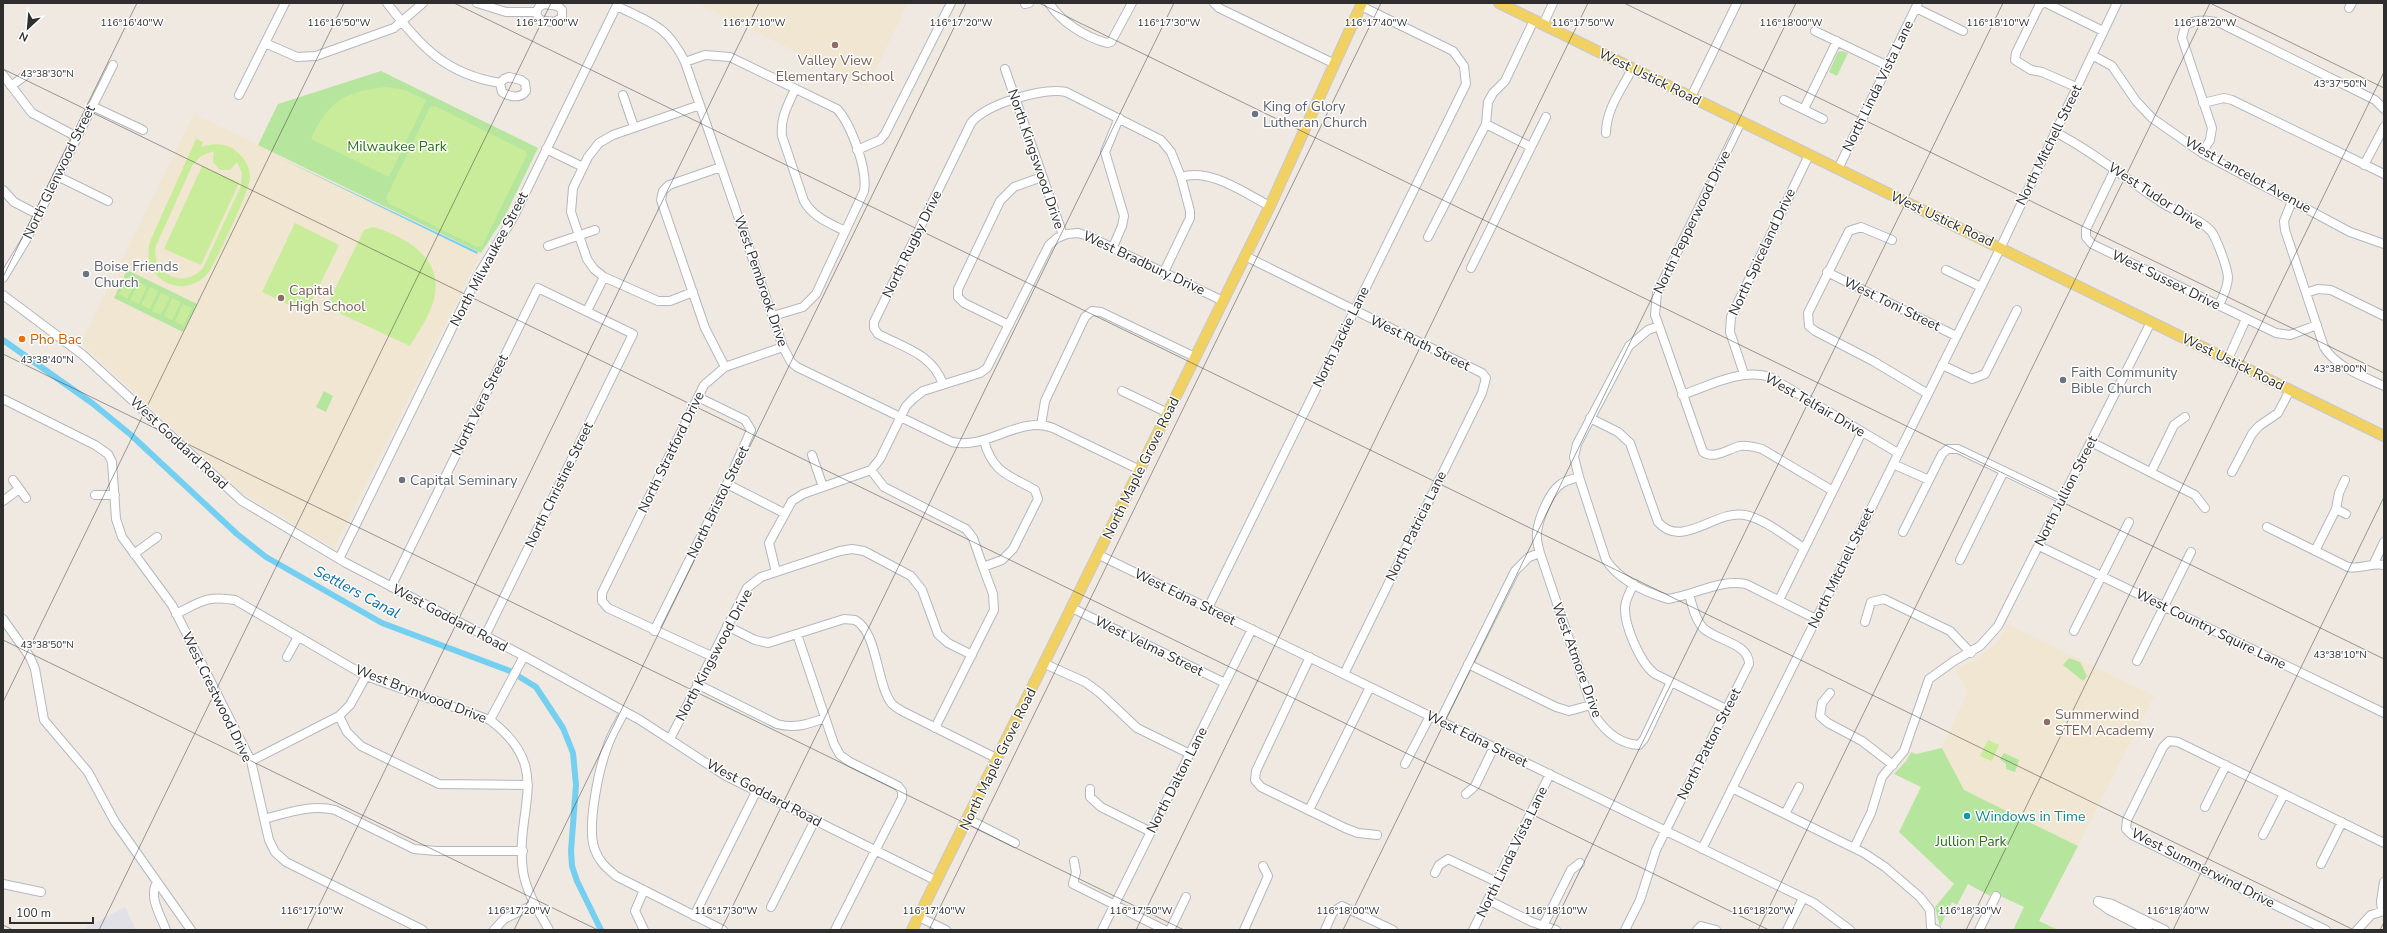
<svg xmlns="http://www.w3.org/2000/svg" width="2387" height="933" viewBox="0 0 2387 933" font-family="'Nunito Sans',sans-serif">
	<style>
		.industrial { fill: #e3e1e8 }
		.education { fill: #f0e6d1 }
		.green { fill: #b6e59e }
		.pitch { fill: #c9ec9a; fill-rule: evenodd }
		.water { fill: #75cff0 }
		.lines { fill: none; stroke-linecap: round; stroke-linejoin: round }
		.canal { stroke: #75cff0; stroke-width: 6 }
		.minor-casing { stroke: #b4b7c1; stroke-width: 10 }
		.major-casing { stroke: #c9c9c9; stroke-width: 12 }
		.minor { stroke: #fff; stroke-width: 8 }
		.major { stroke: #f2d163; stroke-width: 10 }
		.ticks { fill: none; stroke: #2e2e2e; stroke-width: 1; stroke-opacity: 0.45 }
		.education-dot { fill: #8d6e63; stroke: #fff; stroke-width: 1.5 }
		.worship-dot { fill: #6b7280; stroke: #fff; stroke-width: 1.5 }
		.food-dot { fill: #e8710a; stroke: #fff; stroke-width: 1.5 }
		.culture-dot { fill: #0f9aa8; stroke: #fff; stroke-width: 1.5 }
		.labels { text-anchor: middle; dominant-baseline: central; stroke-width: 3; stroke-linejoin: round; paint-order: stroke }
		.education-label { font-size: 14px; fill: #785e54; stroke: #fff; text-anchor: start }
		.street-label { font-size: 14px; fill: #2e2e2e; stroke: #fff }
		.worship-label { font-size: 14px; fill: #5b616d; stroke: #fff; text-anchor: start }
		.park-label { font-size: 14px; fill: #2c6e1b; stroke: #fff }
		.food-label { font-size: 14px; fill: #c56008; stroke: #fff; text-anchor: start }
		.culture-label { font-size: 14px; fill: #0d838f; stroke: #fff; text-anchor: start }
		.water-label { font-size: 15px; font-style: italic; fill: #0d6fa3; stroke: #fff }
		.ticks-label { font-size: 10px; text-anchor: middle; fill: #2e2e2e; stroke: #fff; stroke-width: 3; stroke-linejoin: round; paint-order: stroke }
	</style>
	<rect width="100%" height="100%" fill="#efe9e1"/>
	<path class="industrial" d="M125,907L136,930H81Z"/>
	<path class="education" d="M697,3H908L867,87Z
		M194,114L481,253L334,548L239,491L81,343Z
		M2007,624L2154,696L2078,846L1964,790L1942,748L1968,691L1955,669L1978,658L1998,642Z"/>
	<path class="green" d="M1842,51L1848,53L1837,76L1829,72L1838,52Z
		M381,71L538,148L505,216L481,253L258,145L278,104Z
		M127,270L197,304L183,332L114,298Z
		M324,391L333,396L326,412L316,407Z
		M2069,658L2080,662L2087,676L2083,681L2063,665Z
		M1942,748L1964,790L2078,846L2039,921L2058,930H2013L2024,907L1992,892L1990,896L1968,884L1957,905L1952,902L1940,927L1935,907L1954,884L1899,832L1921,787L1894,774L1906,761L1911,752L1916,754Z
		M2004,753L2019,760L2015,772L2006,769V764L2000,759Z"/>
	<path class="pitch" d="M387,87L405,90L426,100L389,177L311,139C328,101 345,91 387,87Z
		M435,106L525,151L527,155L482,246L477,247L388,203L386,198L430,107Z
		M196,139L203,142L201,147C213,143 226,143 236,151C244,157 250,167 250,177C249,193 218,256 209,272C183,304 137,277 151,239ZM214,151L213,162L220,170H230L237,162L242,173L241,186L203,268C185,289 150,276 156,246L192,166L201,156Z
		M202,166L239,183L201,265L164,249Z
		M295,223L339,245L306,313L262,292Z
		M373,227C411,238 449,263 431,308C426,321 417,334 410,346L326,307L364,230Z
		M128,277L136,281L127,299L119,294Z
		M139,282L147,286L139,304L130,300Z
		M150,287L158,291L150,309L141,305Z
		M161,293L170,297L161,315L152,311Z
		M172,298L181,302L172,320L164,316Z
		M183,304L192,308L183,326L175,321Z
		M1988,740L1999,745L1992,761L1980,756Z"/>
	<path class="water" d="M278,157L478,252L477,254Z"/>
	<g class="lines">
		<path class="canal" d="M3,340L92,403L131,435L237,534L266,557L382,623L510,671L536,687L563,728L573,753L576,785L571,851L572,866L577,881L601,930"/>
		<g class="minor-casing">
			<path id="minor" d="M387,3C420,46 445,74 500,83
				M477,3L506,12H536
				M1049,3C1061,22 1085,37 1107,43L1111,42L1132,3
				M1214,3L1219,8L1335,64
				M2043,3L2039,6L2016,53L2015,60L2031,70L2042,72L2076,87
				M2046,3L2103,31
				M544,4L558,6L562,10V18L554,22L539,20L536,12L539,7Z
				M1025,4L1029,3
				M617,6C651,23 667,25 685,62L783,347L791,362L797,367L952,442C988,450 1019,415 1053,428L1140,470
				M1916,8L1963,31
				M2349,8L2352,3
				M1543,25L1553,3
				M1815,31L1888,66
				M265,43L297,57L316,56L394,28L423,3
				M2092,55L2112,66L2136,101L2152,118L2202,153L2350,232L2384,244
				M685,62L705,55L730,57L837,109C851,124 868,170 864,191L816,294L803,307L773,316
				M1005,69L1063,235
				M3,75L32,113L77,137
				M509,77L521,80L525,83L526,91C521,99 509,97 502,92L500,83L504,79Z
				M11,86L26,75
				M795,89C788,105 780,118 782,136L804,201C813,217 829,223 845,231
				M239,95L285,3
				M623,95L634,127
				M1691,97L1737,3
				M1784,100L1823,119
				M2203,103L2224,98L2232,100L2384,174
				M92,106L143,130
				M1804,109L1837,41
				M1486,124L1531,147
				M2055,132C2094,152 2127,180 2164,204C2178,213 2199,218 2211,231C2217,239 2227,267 2228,277C2228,287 2223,297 2219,305
				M1606,133C1606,109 1622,89 1632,69
				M546,149L583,167
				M857,150L880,140L885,134L951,3
				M2202,153L2210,140L2212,128L2182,38L2185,26C2196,18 2210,20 2222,24L2375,100L2384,109
				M2364,165L2384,127
				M721,167L669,185L663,191L661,200L705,328L725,367
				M1838,169L1918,3
				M2115,169L2086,229V237L2092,244L2276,333L2290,335L2317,325
				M57,176L108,201
				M3,190L14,202L39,215
				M2292,201L2284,221L2285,230L2324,347C2337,368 2363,376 2384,386
				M1428,237L1486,124L1488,102L1493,93L1505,81L1534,20
				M1892,240L1861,227L1849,231L1808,313L1809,326L1815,331L1873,361L1928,394
				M548,246L595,230
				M1113,247L1122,226L1124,216L1105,152L1119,118
				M1245,256L1482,373L1486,378L1482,393L1344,674
				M1471,268L1546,117
				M1946,270L1981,287
				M1164,272L1190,218V211L1181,177
				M1827,272L1956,336
				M3,278L26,240L113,65
				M693,292L670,301H658L604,277L594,269L587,259L571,212L573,188L588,157L599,143L613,135L700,105
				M2306,293L2318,289L2331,290L2384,316
				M3,295L83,355L242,501L346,563L524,656L640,720L726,776L937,881
				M587,311L604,277
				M1009,325L964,303L958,297V289L1000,201L1014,187L1042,177
				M1659,326L1703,452C1714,460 1728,449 1740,446C1748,445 1754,447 1762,449L1833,491
				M2228,359L2246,319
				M1942,365L1972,379L1985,374L2017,310
				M1744,374L1730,332L1731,317L1809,155
				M943,384C932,354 905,348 878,334L874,328V322L971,123C986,104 1043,87 1066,92L1161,140L1171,152L1181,177C1211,168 1244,193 1270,206
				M1122,391L1168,413
				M1682,395C1709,386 1741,368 1770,377L1898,453
				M3,399L95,445L108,454L112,462L116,519L122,537L172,605L251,761L269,840L275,852L286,862L423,930
				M1590,418L1618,432L1630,443L1658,522C1682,550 1716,509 1745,515C1765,519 1786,537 1804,548
				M1041,425L1045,401L1085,317L1092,311L1101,312L1195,357
				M2091,442L2195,495L2205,508
				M812,455L823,487
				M1893,464L1929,480
				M871,470L884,487L966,529L973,538L983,567
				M2151,472L2174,425L2185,417
				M2232,472L2252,434L2259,426L2278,413L2290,390
				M1579,477L1606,560C1619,580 1645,592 1668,599C1695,595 1719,579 1746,584L1816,619
				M13,480L26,498
				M727,484L784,513
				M95,495H115
				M3,501L19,489
				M2336,509L2346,514
				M2267,527L2348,567C2362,570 2371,562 2384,565
				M1903,532L1942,454L1948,449H1958L2062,499
				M2039,546L2384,713
				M2315,551L2336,509L2339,493L2345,480
				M1540,553L1595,716C1605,731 1620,744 1639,745L1644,739L1671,682
				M134,554L157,537
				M1099,555L1814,903L1850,930
				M339,559L478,275L513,218L618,3
				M1960,560L2004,471
				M2374,563L2384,542
				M776,572L769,543L792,501L803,494L871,470L880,459L906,406L914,398L923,391L980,373L987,368L1049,245L1057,238L1067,234L1078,233L1088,236L1223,301
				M1634,584C1630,591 1626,598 1625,607C1624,625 1640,663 1655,674L1726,709
				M391,587L538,288L633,334L485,636
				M1779,600L1862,432
				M1072,608L1225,683
				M1208,608L1466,84L1464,66L1453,51L1361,6
				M176,614C200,602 207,595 235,600L366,676L490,720C555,769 514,808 523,871C526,892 539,912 549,930
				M3,619L30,657L35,669L44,720L88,772L115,822L191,930
				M1865,622L1871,602L1884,599L1950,631L1971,653
				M727,626L755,640L768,643L844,619L855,620C878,632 876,684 892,704C895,707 899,709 902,711L998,759
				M654,631L727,484L751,430L745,420L698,397
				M2074,631L2129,522
				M797,634L834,744L840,755L850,762L898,786L902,791V798L835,930
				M711,656L608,608L602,601V593L704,385L725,367L783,347
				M287,657L298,637
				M1310,657L1256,771L1255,780L1261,787L1345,828L1358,833L1377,835
				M2137,661L2191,552
				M1045,664L1085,682L1100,693L1137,728L1190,754
				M1468,664L1556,707L1569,711L1591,705
				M697,684L777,724C795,729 808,724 825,718
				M1830,693L1822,703L1820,716L1828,723L1862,741L1893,765
				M624,712C619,723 612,733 608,745C599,768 586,828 595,850C599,862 607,868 616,876L723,930
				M339,716L347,732L361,746L439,784L528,785
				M490,720L524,656
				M1440,721L1515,571L1529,557L1540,553C1538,546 1536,540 1537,532C1539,518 1549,492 1561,484C1566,480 1573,479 1579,477L1574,457L1577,444L1629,346L1648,330L1659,326L1655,315L1657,293L1741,122
				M935,728L994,610L993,594L983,567L1002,560L1013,549L1038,499L1035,490C1009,475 993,473 984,441
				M670,739L747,588L761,577L840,551L852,549L864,551L911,576L922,590L938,634L948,643L972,655
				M251,761L339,716L350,705L366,676
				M1405,764L1430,716
				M1732,788L1864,853L1885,867L1920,897L1930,910L1931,927L1937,930
				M1090,789V797L1101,807L1151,832
				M1466,794L1475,786L1494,747
				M2205,807L2226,765
				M1309,810L1370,687
				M1785,814L1799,787
				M264,819C287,813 312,804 335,810L414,849L436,851H523
				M968,819L1015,843
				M2263,835L2284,794
				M1854,848L1871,813L1882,777L1904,751L1929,679L1954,661L1980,646L1998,626L2151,322
				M1702,849L1996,257L2117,3
				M1074,861L1076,872L1073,884L1165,930
				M2321,864L2342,822
				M1435,873L1439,865L1448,859L1497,882
				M157,882C148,897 161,916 166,930
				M3,884L41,892
				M644,890L635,911L644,930
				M1488,900L1532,922L1556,930
				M2098,901L2112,904L2165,930
				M2098,902L2109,910L2148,930
				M771,907L815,820
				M2382,911L2381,901L2384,882
				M694,916L756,792
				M919,917L946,930
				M1543,926L1571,870L1580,863
				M494,930L504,919L535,904
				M1102,930L1252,629
				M1170,930L1186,897
				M1244,930L1268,876L1263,866
				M1325,930L1333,912L1342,906L1393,930
				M1473,930L1550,774
				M1625,930L1640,900L1656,850L1749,664C1749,643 1717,641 1703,628C1695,619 1692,605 1689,594
				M1697,930L1701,926L1716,930
				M1787,930L1803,898
				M1979,930L1996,896
				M2326,930L2132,835L2126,829L2127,820L2163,747L2169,741L2178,742L2384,843
				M2357,930L2371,915L2384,911"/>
		</g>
		<g class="major-casing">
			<path id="major" d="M1499,3L2384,436
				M912,930L1270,206L1362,3"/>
		</g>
		<use href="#minor" class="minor"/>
		<use href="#major" class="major"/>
	</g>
	<path class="ticks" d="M454,3L2354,930M1039,3L2384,659M1624,3L2384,373M2210,3L2384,88M3,69L1769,930M3,277L137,3M3,354L1184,930M3,640L598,930M3,702L344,3M3,925L13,930M99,930L551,3M307,930L759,3M514,930L966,3M721,930L1174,3M929,930L1381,3M1136,930L1588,3M1343,930L1796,3M1551,930L2003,3M1758,930L2210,3M1966,930L2384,72M2173,930L2384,497M2380,930L2384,922"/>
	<g class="education-dot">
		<circle cx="835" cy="45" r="4"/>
		<circle cx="281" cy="298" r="4"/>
		<circle cx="2047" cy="722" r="4"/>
	</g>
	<g class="worship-dot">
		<circle cx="1255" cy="114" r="4"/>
		<circle cx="86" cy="274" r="4"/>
		<circle cx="2063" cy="380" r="4"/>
		<circle cx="402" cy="480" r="4"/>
	</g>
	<circle class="food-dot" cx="22" cy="339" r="4"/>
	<circle class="culture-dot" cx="1967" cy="816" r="4"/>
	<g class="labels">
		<g class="education-label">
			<text x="835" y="60" text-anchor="middle">Valley View<tspan x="835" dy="16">Elementary School</tspan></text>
			<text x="289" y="290">Capital<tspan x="289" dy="16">High School</tspan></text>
			<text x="2055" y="714">Summerwind<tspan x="2055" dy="16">STEM Academy</tspan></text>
		</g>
		<g class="street-label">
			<text transform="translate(1650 77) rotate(26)">West Ustick Road</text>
			<text transform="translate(1878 86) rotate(-64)">North Linda Vista Lane</text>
			<text transform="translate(2049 145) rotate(-64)">North Mitchell Street</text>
			<text transform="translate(1036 159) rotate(71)">North Kingswood Drive</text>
			<text transform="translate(59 172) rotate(-64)">North Glenwood Street</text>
			<text transform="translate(2248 175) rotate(29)">West Lancelot Avenue</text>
			<text transform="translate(2156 196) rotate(33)">West Tudor Drive</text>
			<text transform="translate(1942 219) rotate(25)">West Ustick Road</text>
			<text transform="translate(1692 222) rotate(-64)">North Pepperwood Drive</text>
			<text transform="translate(912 244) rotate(-64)">North Rugby Drive</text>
			<text transform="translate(1762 252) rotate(-65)">North Spiceland Drive</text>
			<text transform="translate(489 259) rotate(-62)">North Milwaukee Street</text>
			<text transform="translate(1144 263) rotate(25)">West Bradbury Drive</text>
			<text transform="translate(2166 280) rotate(26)">West Sussex Drive</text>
			<text transform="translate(761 281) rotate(71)">West Pembrook Drive</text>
			<text transform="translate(1892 304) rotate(26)">West Toni Street</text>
			<text transform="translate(1341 337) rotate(-64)">North Jackie Lane</text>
			<text transform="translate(1420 343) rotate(26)">West Ruth Street</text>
			<text transform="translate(2233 362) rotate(26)">West Ustick Road</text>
			<text transform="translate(480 405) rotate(-64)">North Vera Street</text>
			<text transform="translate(1815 405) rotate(30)">West Telfair Drive</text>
			<text transform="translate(179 443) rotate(43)">West Goddard Road</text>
			<text transform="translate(671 452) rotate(-64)">North Stratford Drive</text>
			<text transform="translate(1141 468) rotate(-64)">North Maple Grove Road</text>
			<text transform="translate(559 485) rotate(-64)">North Christine Street</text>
			<text transform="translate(2066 491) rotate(-63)">North Jullion Street</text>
			<text transform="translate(718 502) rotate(-64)">North Bristol Street</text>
			<text transform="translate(1416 526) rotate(-64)">North Patricia Lane</text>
			<text transform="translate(1841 568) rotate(-64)">North Mitchell Street</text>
			<text transform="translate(1185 597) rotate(26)">West Edna Street</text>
			<text transform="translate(450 618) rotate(28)">West Goddard Road</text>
			<text transform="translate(2211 629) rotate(26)">West Country Squire Lane</text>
			<text transform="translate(1149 646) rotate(26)">West Velma Street</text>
			<text transform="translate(714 655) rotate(-62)">North Kingswood Drive</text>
			<text transform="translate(1577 660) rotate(70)">West Atmore Drive</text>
			<text transform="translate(421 694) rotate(21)">West Brynwood Drive</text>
			<text transform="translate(217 697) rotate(64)">West Crestwood Drive</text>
			<text transform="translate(1477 739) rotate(26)">West Edna Street</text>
			<text transform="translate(1709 744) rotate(-63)">North Patton Street</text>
			<text transform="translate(998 759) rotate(-64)">North Maple Grove Road</text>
			<text transform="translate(1177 780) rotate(-63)">North Dalton Lane</text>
			<text transform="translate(764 793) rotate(28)">West Goddard Road</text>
			<text transform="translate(1512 852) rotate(-64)">North Linda Vista Lane</text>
			<text transform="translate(2203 868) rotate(27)">West Summerwind Drive</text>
		</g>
		<g class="worship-label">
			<text x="1263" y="106">King of Glory<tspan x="1263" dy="16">Lutheran Church</tspan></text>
			<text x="94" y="266">Boise Friends<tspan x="94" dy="16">Church</tspan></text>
			<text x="2071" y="372">Faith Community<tspan x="2071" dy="16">Bible Church</tspan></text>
			<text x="410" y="480">Capital Seminary</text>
		</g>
		<g class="park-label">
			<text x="397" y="146">Milwaukee Park</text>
			<text x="1971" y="841">Jullion Park</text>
		</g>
		<g class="food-label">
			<text x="30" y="339">Pho Bac</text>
		</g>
		<g class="culture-label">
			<text x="1975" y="816">Windows in Time</text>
		</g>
		<g class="water-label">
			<text transform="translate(357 592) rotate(28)">Settlers Canal</text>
		</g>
	</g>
	<g class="ticks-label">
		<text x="132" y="26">116°16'40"W</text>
		<text x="339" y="26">116°16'50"W</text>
		<text x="547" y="26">116°17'00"W</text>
		<text x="754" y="26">116°17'10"W</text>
		<text x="961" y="26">116°17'20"W</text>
		<text x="1169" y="26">116°17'30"W</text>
		<text x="1376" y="26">116°17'40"W</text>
		<text x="1583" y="26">116°17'50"W</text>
		<text x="1791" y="26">116°18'00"W</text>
		<text x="1998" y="26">116°18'10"W</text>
		<text x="2205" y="26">116°18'20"W</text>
		<text x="47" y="77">43°38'30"N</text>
		<text x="2340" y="87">43°37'50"N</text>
		<text x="47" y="363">43°38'40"N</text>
		<text x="2340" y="372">43°38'00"N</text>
		<text x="47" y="648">43°38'50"N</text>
		<text x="2340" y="658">43°38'10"N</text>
		<text x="312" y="914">116°17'10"W</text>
		<text x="519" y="914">116°17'20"W</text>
		<text x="726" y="914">116°17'30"W</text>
		<text x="934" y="914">116°17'40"W</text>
		<text x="1141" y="914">116°17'50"W</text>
		<text x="1348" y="914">116°18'00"W</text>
		<text x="1556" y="914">116°18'10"W</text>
		<text x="1763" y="914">116°18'20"W</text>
		<text x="1970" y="914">116°18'30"W</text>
		<text x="2178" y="914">116°18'40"W</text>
	</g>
	<rect width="2387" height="933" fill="none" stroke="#2e2e2e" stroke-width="8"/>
	<g transform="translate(28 28) rotate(206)" stroke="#ffffff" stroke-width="3" paint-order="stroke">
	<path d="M0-3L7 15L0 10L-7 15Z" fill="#2e2e2e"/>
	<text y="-6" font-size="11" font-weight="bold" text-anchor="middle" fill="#2e2e2e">N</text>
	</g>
	<path d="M10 917v6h83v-6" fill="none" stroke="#2e2e2e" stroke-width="2"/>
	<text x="16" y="917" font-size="12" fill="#2e2e2e" stroke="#ffffff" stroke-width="3" paint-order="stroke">100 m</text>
</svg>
